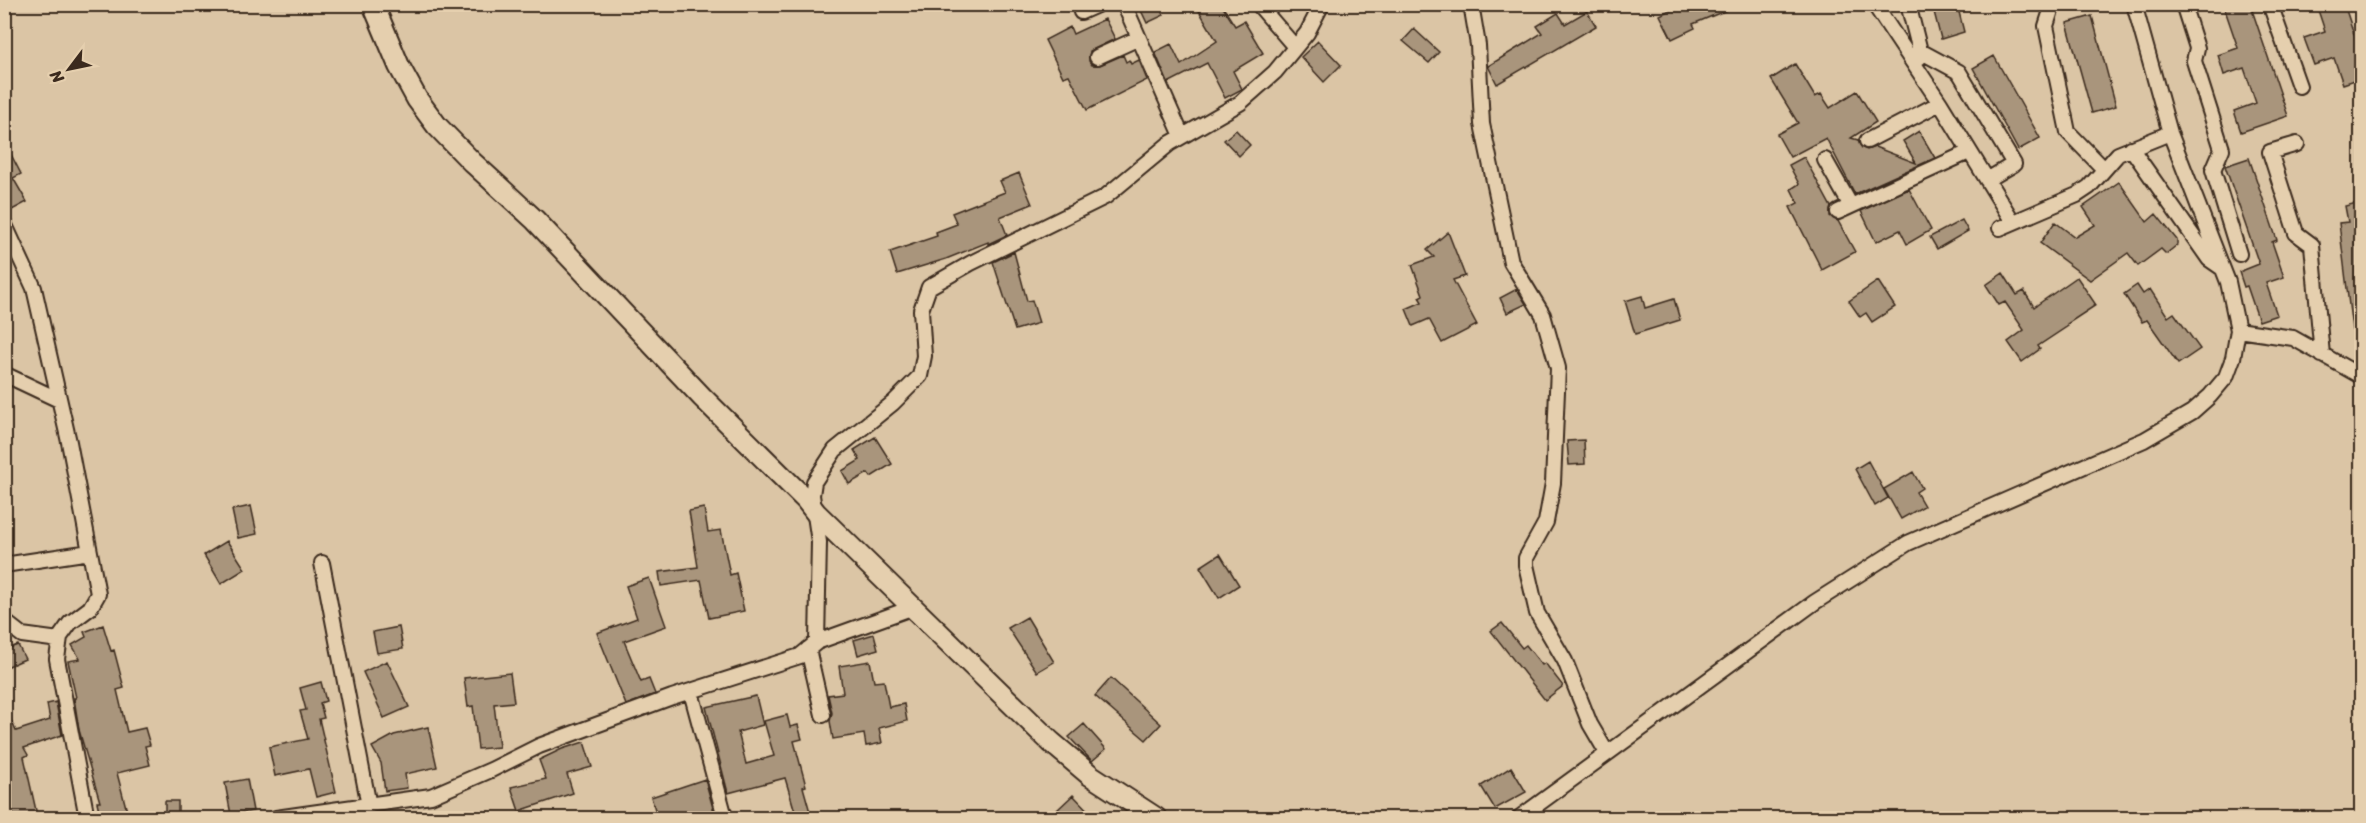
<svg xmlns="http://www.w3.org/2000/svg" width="2366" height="823" viewBox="0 0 2366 823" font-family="Sriracha,sans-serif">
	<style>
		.building { fill: #a9957b; stroke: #3b2a1e; stroke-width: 1.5 }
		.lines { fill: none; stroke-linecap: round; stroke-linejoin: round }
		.street-casing { stroke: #3b2a1e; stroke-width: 18 }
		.secondary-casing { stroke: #3b2a1e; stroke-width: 24 }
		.street { stroke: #e5cfae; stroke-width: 14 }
		.secondary { stroke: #e5cfae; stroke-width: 20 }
	</style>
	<rect width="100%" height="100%" fill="#dbc5a5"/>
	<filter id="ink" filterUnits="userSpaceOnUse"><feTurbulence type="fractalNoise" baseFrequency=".0167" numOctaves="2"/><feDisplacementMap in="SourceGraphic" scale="12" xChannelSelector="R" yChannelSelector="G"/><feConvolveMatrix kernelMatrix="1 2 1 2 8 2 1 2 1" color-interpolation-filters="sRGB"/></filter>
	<g filter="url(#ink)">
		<path class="building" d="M1138,4H1159L1164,15L1147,23Z
			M1195,4H1221L1235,26L1244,21L1263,53L1233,71L1242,89L1225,98L1207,63L1168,83L1155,52L1171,44L1181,65L1217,41Z
			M1681,4H1739V5L1693,24L1695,28L1672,39L1660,15Z
			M1932,4H1957L1964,32L1941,39Z
			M2223,4H2250L2288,116L2241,132L2234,111L2256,103L2244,68L2224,75L2218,55L2238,48Z
			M2316,4H2344L2361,55V78L2343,84L2334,58L2314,65L2304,38L2325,31Z
			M1587,11L1596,26L1497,84L1488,66L1542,33L1537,26L1558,13L1565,24Z
			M2092,16L2116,106L2092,113L2067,23Z
			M1105,19L1115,39L1090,51L1089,61L1092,65H1100L1123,55L1126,62L1129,60L1131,64L1139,60L1147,80L1087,110L1069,75L1063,77L1045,40L1070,27L1073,34Z
			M1414,29L1439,52L1429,63L1403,41Z
			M1318,41L1341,65L1324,82L1301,57Z
			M1994,56L2040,138L2018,150L1973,68Z
			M1795,64L1815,97L1821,94L1830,108L1857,91L1876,122L1851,138L1858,140L1862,148L1867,150L1875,147L1916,163L1903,141L1919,131L1935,158L1855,194L1826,138L1790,157L1777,134L1798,123L1771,79Z
			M1236,130L1250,145L1239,156L1224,140Z
			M4,141L21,174L13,178L27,202L12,210L4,197Z
			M1804,157L1831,207L1830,216L1838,221L1855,252L1822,270L1790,207L1798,203L1791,189L1799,184L1789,165Z
			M2249,158L2277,240L2272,242L2284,277L2266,283L2277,315L2259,321L2247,286L2244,287L2239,272L2259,264L2225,166Z
			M1019,173L1032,204L1000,217L1007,235L988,244V242L946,259L897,274L890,252L937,236L936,232L957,224L952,213L1005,192L1000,181Z
			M2119,182L2147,222L2156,214L2177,240V245L2166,254L2161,249L2138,266L2128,253L2090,280L2040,243L2055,222L2075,237L2095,225L2083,207Z
			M1909,189L1931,230L1907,244L1900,230L1876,242L1861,211Z
			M2361,202V329L2352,330L2339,223L2348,222L2345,206Z
			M1962,220L1968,231L1937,249L1930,237Z
			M1448,232L1465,276L1453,280L1477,325L1442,343L1429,319L1413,326L1406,309L1422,302L1419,297L1423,295L1412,265L1434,257L1427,250Z
			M1014,252L1027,301L1032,300L1039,323L1015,330L993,262Z
			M2003,273L2017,295L2024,291L2034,307L2077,277L2096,305L2067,324L2068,326L2038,346L2040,349L2022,362L2008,342L2024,330L2005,302L1999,305L1986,285Z
			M1878,281L1895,307L1872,322L1866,313L1860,317L1849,301Z
			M2137,285L2143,294L2150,289L2168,317L2174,313L2200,349L2178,364L2147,320L2142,322L2124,294Z
			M1517,289L1526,304L1507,313L1500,298Z
			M1642,296L1645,308L1674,299L1680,320L1635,334L1625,301Z
			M875,437L892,464L871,477L868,473L849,484L842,471L860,460L854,450Z
			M1584,440L1585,464L1569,465L1567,441Z
			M1868,461L1888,498L1875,506L1855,469Z
			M1913,472L1922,488L1916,492L1924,506L1901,519L1884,489Z
			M251,506L257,534L238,538L232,510Z
			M704,508L708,532L721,530L730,575L736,573L744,611L709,618L701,580L661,586L659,572L698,567L689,511Z
			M227,541L245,569L221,584L204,555Z
			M1220,554L1239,585L1219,598L1200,567Z
			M649,578L666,626L624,641L641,682L649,679L655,694L626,705L597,633L637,618L626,586Z
			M1027,617L1054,662L1037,672L1008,628Z
			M1502,623L1522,648L1526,645L1542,665L1545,663L1563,686L1545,700L1491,631Z
			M103,625L111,651L114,650L124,688L117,690L127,732L145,728L150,745L145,746L150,765L117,773L129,819H101L97,802H100L79,730L74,698H76L68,661L80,659L72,645L86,637L84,632Z
			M399,627L403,649L377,653L373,632Z
			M874,634L878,649L858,655L854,640Z
			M18,645L25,659L4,668V650Z
			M387,661L409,707L384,718L363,672Z
			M870,661L874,682L884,681L889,707L904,704L907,721L879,728L882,743L866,746L864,734L833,739L830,721L832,713L828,695L843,693L839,666Z
			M510,673L514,702L494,704L499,747L478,749L473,706L468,707L464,678Z
			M1111,678L1161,724L1146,740L1095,696Z
			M321,682L326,701L320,703L324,718L319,719L336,792L316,797L309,769L275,776L269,747L308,739L300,711L306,710L300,688Z
			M756,696L763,725L738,732L746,764L774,756L764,721L787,715L790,727L798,725L802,739L794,741L806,786L803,787L810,812L796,815L785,778L728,793L706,707Z
			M56,702L62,735L24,748L28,755L24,757L37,815L21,819H4V705L16,731L50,720L47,704Z
			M1084,724L1106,749L1092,761L1069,737Z
			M428,727L437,767L405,774L407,788L385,791L381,763L372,747L394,735Z
			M584,742L592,767L567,774L573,793L519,811L511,787L546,779L539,760L562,749Z
			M1511,767L1526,792L1495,809L1481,786Z
			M247,779L253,811L231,815L225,783Z
			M705,779L716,819H658L651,797Z
			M1073,795L1096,819H1065L1057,810Z
			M165,801H178V815H165Z"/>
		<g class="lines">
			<g class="street-casing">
				<path id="street" d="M1124,4L1182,136
					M1258,4L1295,47
					M1471,4L1478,45L1482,124L1511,262L1543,315L1558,368L1553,483L1546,522L1526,558V565L1537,613L1565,661L1590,724L1607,753
					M1874,4L1940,103L2013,222
					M1908,4L1920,51L1919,58
					M2053,4L2046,26L2068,132L2104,169
					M2183,4L2197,48L2194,61L2222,149L2213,170L2239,254
					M2270,4L2299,86
					M1081,12L1099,4
					M1920,51L1959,72L2014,164L1987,180
					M1097,57L1139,38
					M1867,141L1940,103
					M2297,144L2270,152L2296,233L2312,245L2322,355
					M2131,148L2209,259L2222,268
					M1825,160L1851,206
					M1838,212L1969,152
					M4,223L34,288L69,442L98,594L90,608L70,623L60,637L57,659L87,818
					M2000,228L2077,195L2089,187L2118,154L2170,133
					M2238,330L2293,338L2362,377
					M4,374L59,400
					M322,563L369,806
					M4,565L90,552
					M4,621L22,635L59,640
					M817,642L914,607
					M808,649L823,715
					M691,692L725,817
					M276,818L431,796L491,770L539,746L672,697L800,656L817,642L819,542L812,495L814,482L835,450L893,403L920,376L924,356L921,310L929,287L971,263L1105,197L1169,144L1240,103L1275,72L1307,33L1322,4
					M1519,818L1815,602L1908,543L2144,440L2192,412L2210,396L2226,377L2233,358L2238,330L2228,282L2170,133L2134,4"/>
			</g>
			<g class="secondary-casing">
				<path id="secondary" d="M373,4L399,66L417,99L437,126L472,162L535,220L702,397L806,500L816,513L1051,742L1090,775L1156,818"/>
			</g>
			<use href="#street" class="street"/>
			<use href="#secondary" class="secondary"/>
		</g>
	</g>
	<rect width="2366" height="823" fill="none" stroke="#e5cfae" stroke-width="24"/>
	<rect x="12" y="12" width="2342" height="799" fill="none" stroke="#3b2a1e" stroke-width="2" filter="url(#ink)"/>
	<g transform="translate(69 69) rotate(238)" stroke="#e5cfae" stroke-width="4.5" paint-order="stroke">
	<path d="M0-4.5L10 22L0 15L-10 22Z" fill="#3b2a1e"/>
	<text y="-9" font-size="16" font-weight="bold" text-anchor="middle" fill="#3b2a1e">N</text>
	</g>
</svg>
